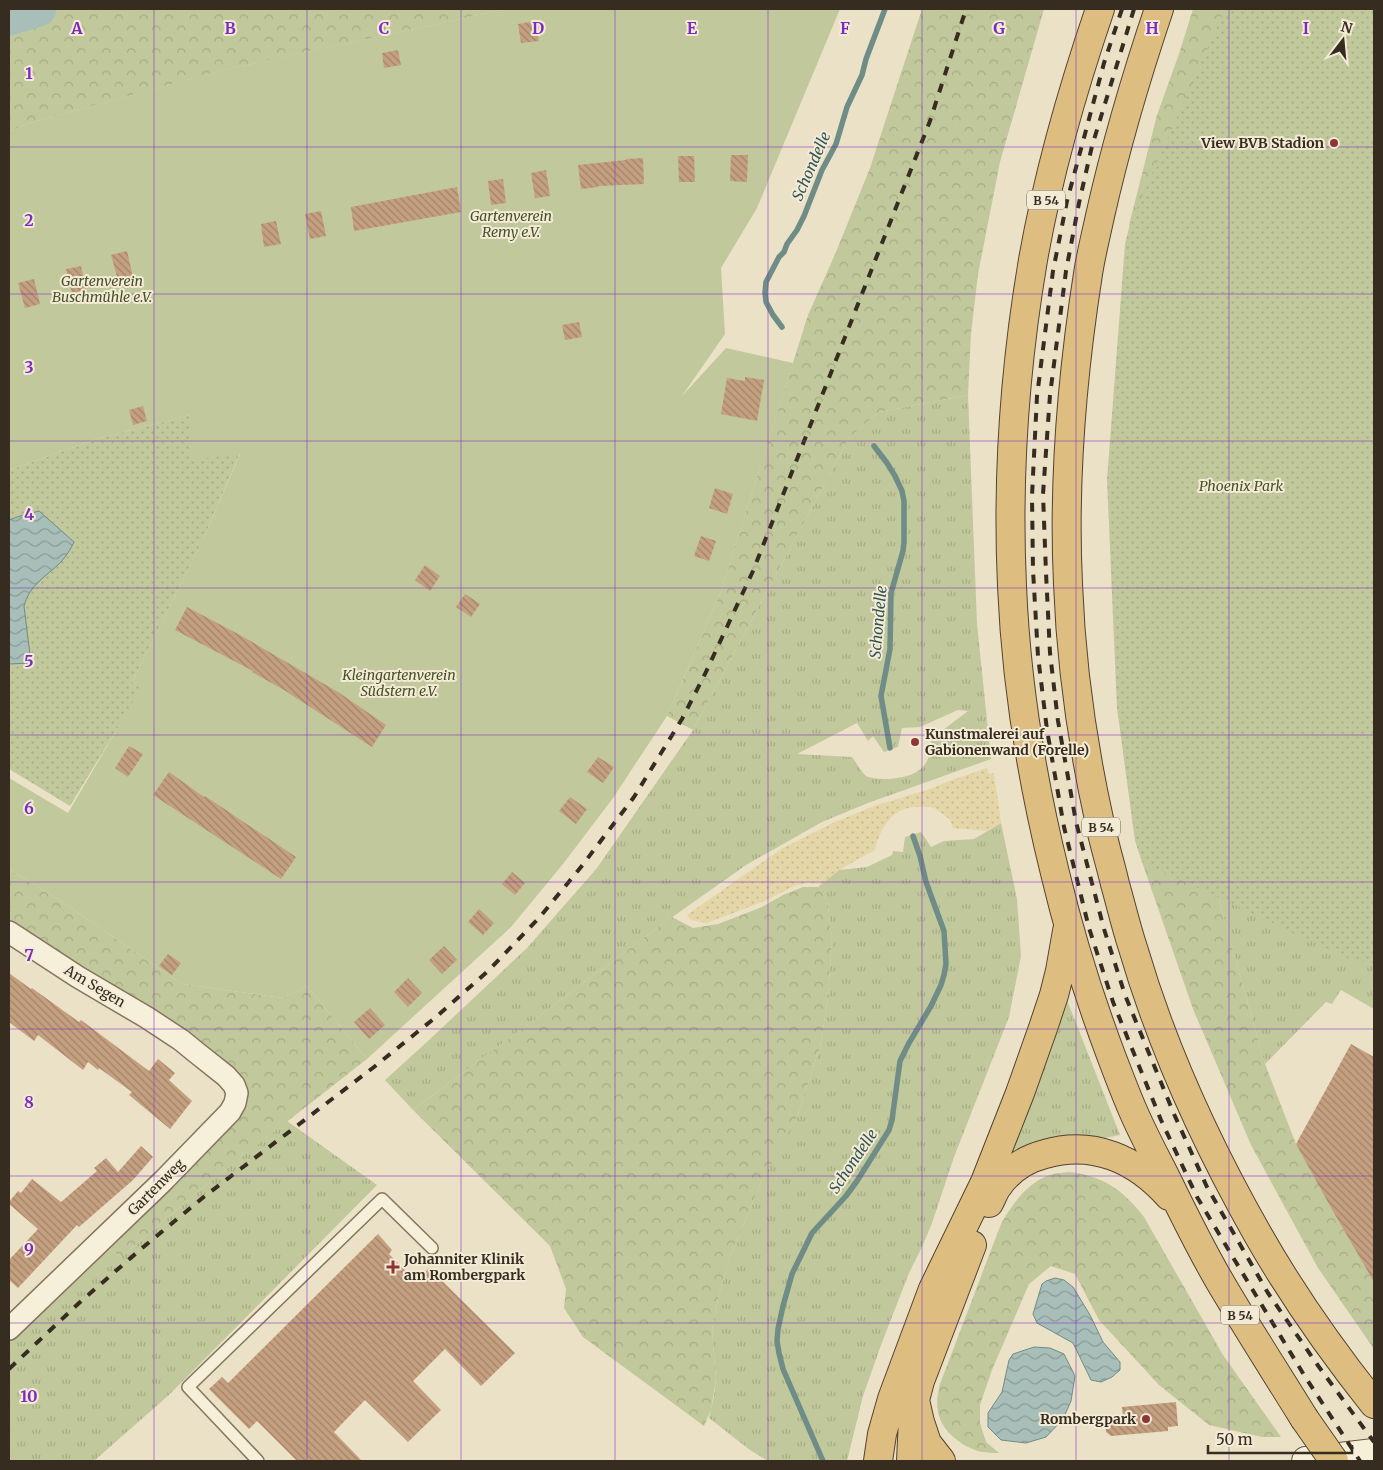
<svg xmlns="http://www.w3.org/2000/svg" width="1383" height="1470" viewBox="0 0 1383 1470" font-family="Merriweather,serif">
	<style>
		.grass { fill: url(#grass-tufts); fill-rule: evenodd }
		.forest { fill: url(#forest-crowns) }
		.sand { fill: url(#sand-dots) }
		.park { fill: url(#park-dots) }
		.garden { fill: #c1c89b }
		.water { fill: url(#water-waves); stroke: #6f8c86 }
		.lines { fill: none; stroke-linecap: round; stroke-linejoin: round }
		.stream { stroke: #6f8c86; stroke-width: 5.5 }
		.river { stroke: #a8bfb9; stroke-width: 35 }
		.building { fill: url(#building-back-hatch) }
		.service-casing { stroke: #85745e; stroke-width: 14 }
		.minor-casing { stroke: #85745e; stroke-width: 24 }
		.secondary-casing { stroke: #665541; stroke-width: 30 }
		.trunk-casing { stroke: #534231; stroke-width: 30 }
		.service { stroke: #f6efd9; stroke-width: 11 }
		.minor { stroke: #f6efd9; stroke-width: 21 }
		.secondary { stroke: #f6efd9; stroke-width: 28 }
		.trunk { stroke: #debe80; stroke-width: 28 }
		.rail { stroke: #362c20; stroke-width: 4; stroke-dasharray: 9 9; stroke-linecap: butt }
		.trunk-bridge-casing { stroke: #534231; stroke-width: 30; stroke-linecap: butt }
		.trunk-bridge { stroke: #debe80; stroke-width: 28 }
		.grid { fill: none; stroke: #7b2cbf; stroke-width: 1; stroke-opacity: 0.55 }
		.poi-dot { fill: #8e3633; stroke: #f3ebd6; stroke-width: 2 }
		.labels { text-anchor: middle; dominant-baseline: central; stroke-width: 4; stroke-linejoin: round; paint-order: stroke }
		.shield { fill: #f3ebd6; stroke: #6f6557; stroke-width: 1 }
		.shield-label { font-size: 12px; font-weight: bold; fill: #362c20 }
		.poi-label { font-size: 14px; font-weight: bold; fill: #362c20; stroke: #f3ebd6; text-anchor: end }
		.park-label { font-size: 14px; font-style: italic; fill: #455128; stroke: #f3ebd6 }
		.street-label { font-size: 14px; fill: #362c20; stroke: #f3ebd6 }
		.water-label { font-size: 15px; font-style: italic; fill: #315554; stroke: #f3ebd6 }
		.grid-label { font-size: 16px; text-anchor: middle; font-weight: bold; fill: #7b2cbf; stroke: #f3ebd6; stroke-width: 4; stroke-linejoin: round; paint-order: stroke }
	</style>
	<defs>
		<pattern id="grass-tufts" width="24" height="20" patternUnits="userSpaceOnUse" patternTransform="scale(1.25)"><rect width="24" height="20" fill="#c1c89b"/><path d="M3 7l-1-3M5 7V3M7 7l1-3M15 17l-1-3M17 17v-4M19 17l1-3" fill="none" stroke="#a6ac85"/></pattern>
		<pattern id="forest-crowns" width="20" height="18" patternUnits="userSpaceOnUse" patternTransform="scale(1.25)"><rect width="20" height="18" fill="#c1c89b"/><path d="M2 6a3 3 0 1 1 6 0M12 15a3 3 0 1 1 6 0" fill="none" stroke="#a6ac85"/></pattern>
		<pattern id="sand-dots" width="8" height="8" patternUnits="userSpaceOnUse" patternTransform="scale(1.25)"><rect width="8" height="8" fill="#e4d6a6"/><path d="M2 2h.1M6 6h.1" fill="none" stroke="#c4b88f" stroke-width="1.8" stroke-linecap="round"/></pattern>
		<pattern id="park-dots" width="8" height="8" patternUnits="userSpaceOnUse" patternTransform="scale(1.25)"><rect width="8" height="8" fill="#c1c89b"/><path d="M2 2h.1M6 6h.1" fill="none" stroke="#a6ac85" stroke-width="1.8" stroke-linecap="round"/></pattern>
		<pattern id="water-waves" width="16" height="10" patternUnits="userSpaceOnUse" patternTransform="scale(1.25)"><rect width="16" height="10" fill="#a8bfb9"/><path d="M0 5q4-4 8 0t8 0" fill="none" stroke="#8a9b96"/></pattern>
		<pattern id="building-back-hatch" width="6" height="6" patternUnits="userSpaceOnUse" patternTransform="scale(1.25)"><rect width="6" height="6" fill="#c5a080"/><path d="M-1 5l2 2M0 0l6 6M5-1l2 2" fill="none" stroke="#a18368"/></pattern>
	</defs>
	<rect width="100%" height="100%" fill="#ebe1c7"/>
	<path class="grass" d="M968,395L977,624L991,759L868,803L822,822L746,865L664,923L413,1110L385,1080L428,1041L527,948L597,868L693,730L849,438L879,412ZM958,710L968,711L931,739C932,768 916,777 889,779C883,779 872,779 866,776C861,772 856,762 852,757L797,754L857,723L868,741L873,736L884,752L898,747L902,728L920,727Z
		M1197,822L1374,925V1009L1341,990L1332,1004L1326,1002L1265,1064Z
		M1001,823L1017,899L1021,956L1009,1017L954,1157L932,1223L922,1247L909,1273L881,1345L863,1396L847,1461H768L750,1450L709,1418L714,1396L716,1379L712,1330L719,1294L730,1257L760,1185L775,1154L797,1117L820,1047L828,998L832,938L827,900L818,887L839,870L867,867L892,855L893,851L903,852L905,837L921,832L931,847L944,841L974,839Z
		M1065,995L1120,1135L1009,1157Z
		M287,1121L377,1185L170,1394L94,1461H9V1321L105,1246L121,1257L201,1189Z"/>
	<path class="forest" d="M9,9H507L224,70L26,124L9,132Z
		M922,9H1044L1000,162L978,274L971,334L968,395L879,412L849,438L693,730L667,716L720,594L808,315L836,252L870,168Z
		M1193,9H1269L1188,263L1129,225L1157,115L1179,54Z
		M1183,803L1197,822L1265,1064L1296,1144L1374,1275V1349L1318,1268L1251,1145L1193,1009L1142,862Z
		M9,869L61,901L182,984L282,998L307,986L367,1059L201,1189L121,1257L105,1246L245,1096L9,923Z
		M803,887H818L827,900L832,938L828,998L820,1047L797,1117L760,1185L730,1257L719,1294L712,1330L716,1379L711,1410L704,1426L583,1337L564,1308L566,1289L550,1246L413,1110L672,917L693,928L718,924L762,907L783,895Z
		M1069,1172C1104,1176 1123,1190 1144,1217L1223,1355L1281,1437H1262L1209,1425L1159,1385L1099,1320L1075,1274L1051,1266L1029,1284L992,1370L980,1405V1423L986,1442L999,1453C991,1453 982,1453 975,1450C959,1444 940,1429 938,1411C936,1402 938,1393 940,1384L1001,1224C1012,1204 1028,1182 1050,1175C1056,1173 1063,1173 1069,1172Z"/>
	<path class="sand" d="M987,768L989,774L994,773L1001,823L986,831L953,828L950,820C945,816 940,811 934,808C928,806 920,807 914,807C891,809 880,829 875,850L839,870L822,884L807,883L794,886L767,900L707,923L691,920L687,915L781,849L835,822L874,806L930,789L949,781Z"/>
	<path class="park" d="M1225,9H1374V963L1352,960L1142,862L1135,841L1117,708L1107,480L1125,244L1130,224Z
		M190,415L240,453L202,542L132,682L142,688L70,806L9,769V470L97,439Z"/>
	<path class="garden" d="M507,9H840L757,208L721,268L725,334L682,396L726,348L793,363L720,594L667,716L613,798L563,864L511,927L367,1059L307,986L282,998L182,984L61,901L9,869V778L68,813L141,688L132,682L202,542L240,454L189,460L190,415L97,439L9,470V132L26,124L223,70Z"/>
	<path class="water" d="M39,511L74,542C71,549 66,556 61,562C47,576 29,585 24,606L31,663L9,664V520L20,516Z
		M1055,1278L1064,1280L1073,1287L1090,1315L1103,1342L1120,1362V1370L1112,1377L1101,1382L1091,1380L1073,1343L1037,1323L1033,1314L1042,1284L1046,1281Z
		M1034,1347L1050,1348L1064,1354L1075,1376L1071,1401L1063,1419L1046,1437L1026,1443L1001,1440L988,1427V1413L1002,1392L1009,1360L1013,1354Z"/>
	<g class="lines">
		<path class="stream" d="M782,327L773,315L766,302L765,293L766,282L779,257L784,252L787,244L797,230L804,216L822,170L836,144L847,107L862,75L866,59L885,9
			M874,446L887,463L895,476L902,491L904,501V542L903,551L891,593L890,649L881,696L890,748
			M823,1461L783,1369L779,1353L777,1341L778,1329L783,1306L792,1274L812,1233L846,1196L857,1181L889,1130L892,1120L900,1061L909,1043L931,1006L941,985L944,975L946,964L944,931L926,882L920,856L913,836"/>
		<path class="river" d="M9,18L39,9"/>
	</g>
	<path class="building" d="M535,21L539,41L521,43L518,24Z
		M398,50L401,65L384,68L382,53Z
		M731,155H748L747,182L730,181Z
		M678,156H694L695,182H679Z
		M643,158L644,184L598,186V187L581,189L578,165L626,160V159Z
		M546,170L550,196L535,198L531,173Z
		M503,179L506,203L491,205L488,181Z
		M457,187L461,212L354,231L351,207Z
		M321,211L326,236L310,239L305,214Z
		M276,221L281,244L264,247L261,224Z
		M127,251L133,277L118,280L111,255Z
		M81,266L86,290L72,293L66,269Z
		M34,279L40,304L25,308L18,283Z
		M579,322L582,337L565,340L562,325Z
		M745,377L764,380L757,421L721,414L727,378L745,381Z
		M143,406L147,421L133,425L129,410Z
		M715,488L733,494L727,514L709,508Z
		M701,536L716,541L709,561L694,556Z
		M425,565L440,576L430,591L415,580Z
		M465,594L480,604L471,617L456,607Z
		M187,607L240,635L338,692L386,725L372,747L284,690L252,672L253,671L175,630Z
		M129,746L143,754L128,777L115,768Z
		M598,757L614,767L603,783L587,772Z
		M169,772L204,797L205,796L296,857L281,879L153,795Z
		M570,797L587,809L576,824L559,811Z
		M512,872L525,883L515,895L502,884Z
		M479,909L494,923L483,935L468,922Z
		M444,946L457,960L442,974L429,960Z
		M168,954L181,963L172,975L159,966Z
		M9,973L31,989L32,988L79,1022L81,1020L149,1071L158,1059L175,1073L169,1080L192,1101L170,1129L129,1095L132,1092L99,1068L98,1070L88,1062L83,1070L38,1035L34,1041L9,1022Z
		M408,978L422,993L408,1007L394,992Z
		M370,1008L385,1025L369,1039L354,1022Z
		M1351,1044L1374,1057V1282L1330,1206L1296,1144Z
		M141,1146L153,1157L133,1180L79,1227L77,1225L18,1288L9,1280V1260L38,1229L9,1204V1202L18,1191L21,1193L32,1179L61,1202L97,1171L94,1168L106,1158L118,1172Z
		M378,1234L392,1250L389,1254L416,1281L429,1268L515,1353L481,1386L445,1349L413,1381L441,1410L408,1442L365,1400L334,1432L362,1461H297L257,1421L249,1429L209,1389L222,1377L228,1383Z
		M1176,1402L1178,1426L1168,1427V1431L1111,1436L1106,1432L1105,1420L1123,1419L1122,1407Z"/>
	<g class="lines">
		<g class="service-casing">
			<path id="service" d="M258,1461L188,1387L382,1199L432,1248"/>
		</g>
		<g class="minor-casing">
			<path id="minor" d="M9,932L78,977L146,1017L181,1040L197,1053L226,1076L234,1085L237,1093L235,1103L230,1112L163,1181L9,1329"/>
		</g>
		<g class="secondary-casing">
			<path id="secondary" d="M1306,1461L1374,1453"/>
		</g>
		<g class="trunk-casing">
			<path id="trunk" d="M1100,9C1072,91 1048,175 1033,260C1015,366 1007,479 1012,586C1016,682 1032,780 1055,873C1070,936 1089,997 1112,1058C1119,1076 1126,1095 1134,1113C1144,1136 1156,1158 1167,1180C1185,1217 1204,1256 1226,1292C1251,1334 1278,1376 1304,1418
				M1159,9C1136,77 1116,145 1100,216C1096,235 1091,254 1088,274C1072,376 1063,480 1068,584C1071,663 1082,742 1099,819C1103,841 1110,862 1115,884C1121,905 1126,927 1133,948C1162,1047 1206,1143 1257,1233C1291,1293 1331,1350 1374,1404
				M989,1203C992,1198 994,1191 998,1186C1009,1170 1026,1159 1045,1154C1093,1140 1136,1159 1169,1196
				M878,1461L882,1434L892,1399L933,1289L985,1182L1020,1093L1043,1028L1054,995L1060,971L1067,931
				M911,1461L913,1418
				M941,1461L927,1443L920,1422L915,1400L920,1381L972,1245"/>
		</g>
		<use href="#service" class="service"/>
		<use href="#minor" class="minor"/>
		<use href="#secondary" class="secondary"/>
		<use href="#trunk" class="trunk"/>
		<path class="rail" d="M1122,9L1104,63L1067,201L1053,271L1037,396L1032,496L1033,570L1038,656L1047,730L1064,827L1089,928L1113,1002L1161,1120L1197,1197L1228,1249L1304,1375L1360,1461
			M1134,9L1092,146L1079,203L1066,271L1050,395L1043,494L1046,573L1050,653L1058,721L1076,822L1104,929L1125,995L1174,1114L1207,1187L1268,1293L1319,1367L1374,1442
			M9,1369L79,1303L141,1249L205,1196L374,1067L436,1017L488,971L539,918L581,867L634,797L682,719L705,674L753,571L930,121L966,9"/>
		<g class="trunk-bridge-casing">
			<path id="trunk-bridge" d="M1304,1418L1334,1461"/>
		</g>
		<use href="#trunk-bridge" class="trunk-bridge"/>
	</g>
	<path class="grid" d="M154,9V1461M307,9V1461M461,9V1461M615,9V1461M768,9V1461M922,9V1461M1076,9V1461M1229,9V1461M9,147H1374M9,294H1374M9,441H1374M9,588H1374M9,735H1374M9,882H1374M9,1029H1374M9,1176H1374M9,1323H1374"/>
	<g class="poi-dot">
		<circle cx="1334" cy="143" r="5"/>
		<circle cx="915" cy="742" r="5"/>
		<path d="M390.5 1259.5h5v5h5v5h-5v5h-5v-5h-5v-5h5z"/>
		<circle cx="1146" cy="1419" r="5"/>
	</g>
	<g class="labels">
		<g class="shield">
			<rect x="1027" y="190.5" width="38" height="19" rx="4"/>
			<rect x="1082" y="817.5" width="38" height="19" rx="4"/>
			<rect x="1221" y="1305.5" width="38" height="19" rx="4"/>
		</g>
		<g class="shield-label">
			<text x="1046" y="200">B 54</text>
			<text x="1101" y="827">B 54</text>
			<text x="1240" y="1315">B 54</text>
		</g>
		<g class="poi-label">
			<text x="1324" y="143">View BVB Stadion</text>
			<text x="925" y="734" text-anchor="start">Kunstmalerei auf<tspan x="925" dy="16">Gabionenwand (Forelle)</tspan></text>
			<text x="404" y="1259" text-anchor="start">Johanniter Klinik<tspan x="404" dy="16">am Rombergpark</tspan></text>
			<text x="1136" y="1419">Rombergpark</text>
		</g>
		<g class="park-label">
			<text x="511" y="216">Gartenverein<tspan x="511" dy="16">Remy e.V.</tspan></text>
			<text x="102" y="281">Gartenverein<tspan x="102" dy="16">Buschmühle e.V.</tspan></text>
			<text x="1241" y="486">Phoenix Park</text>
			<text x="399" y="675">Kleingartenverein<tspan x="399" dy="16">Südstern e.V.</tspan></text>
		</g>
		<g class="street-label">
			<text transform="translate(95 986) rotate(31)">Am Segen</text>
			<text transform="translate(156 1187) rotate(-45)">Gartenweg</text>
		</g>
		<g class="water-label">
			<text transform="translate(811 166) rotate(-66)">Schondelle</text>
			<text transform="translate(878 622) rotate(-85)">Schondelle</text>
			<text transform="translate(853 1161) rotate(-56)">Schondelle</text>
		</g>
	</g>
	<g class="grid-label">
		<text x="77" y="34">A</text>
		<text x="230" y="34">B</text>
		<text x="384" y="34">C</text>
		<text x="538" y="34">D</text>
		<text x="692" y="34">E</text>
		<text x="845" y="34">F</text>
		<text x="999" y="34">G</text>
		<text x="1152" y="34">H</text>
		<text x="1306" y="34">I</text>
		<text x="29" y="79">1</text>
		<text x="29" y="226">2</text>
		<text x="29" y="373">3</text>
		<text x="29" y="520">4</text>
		<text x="29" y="667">5</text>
		<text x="29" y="814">6</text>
		<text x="29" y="961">7</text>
		<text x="29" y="1108">8</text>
		<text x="29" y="1255">9</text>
		<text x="29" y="1402">10</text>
	</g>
	<rect width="1383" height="1470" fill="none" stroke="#362c20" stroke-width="20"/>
	<g transform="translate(1343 40) rotate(16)" stroke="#f3ebd6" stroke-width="4" paint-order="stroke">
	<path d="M0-4L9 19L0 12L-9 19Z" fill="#362c20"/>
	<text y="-8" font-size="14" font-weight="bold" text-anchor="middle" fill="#362c20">N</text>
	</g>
	<path d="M1208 1445v8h144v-8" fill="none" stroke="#362c20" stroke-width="2.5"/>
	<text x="1216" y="1445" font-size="15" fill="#362c20" stroke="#f3ebd6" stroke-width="4" paint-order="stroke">50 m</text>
</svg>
